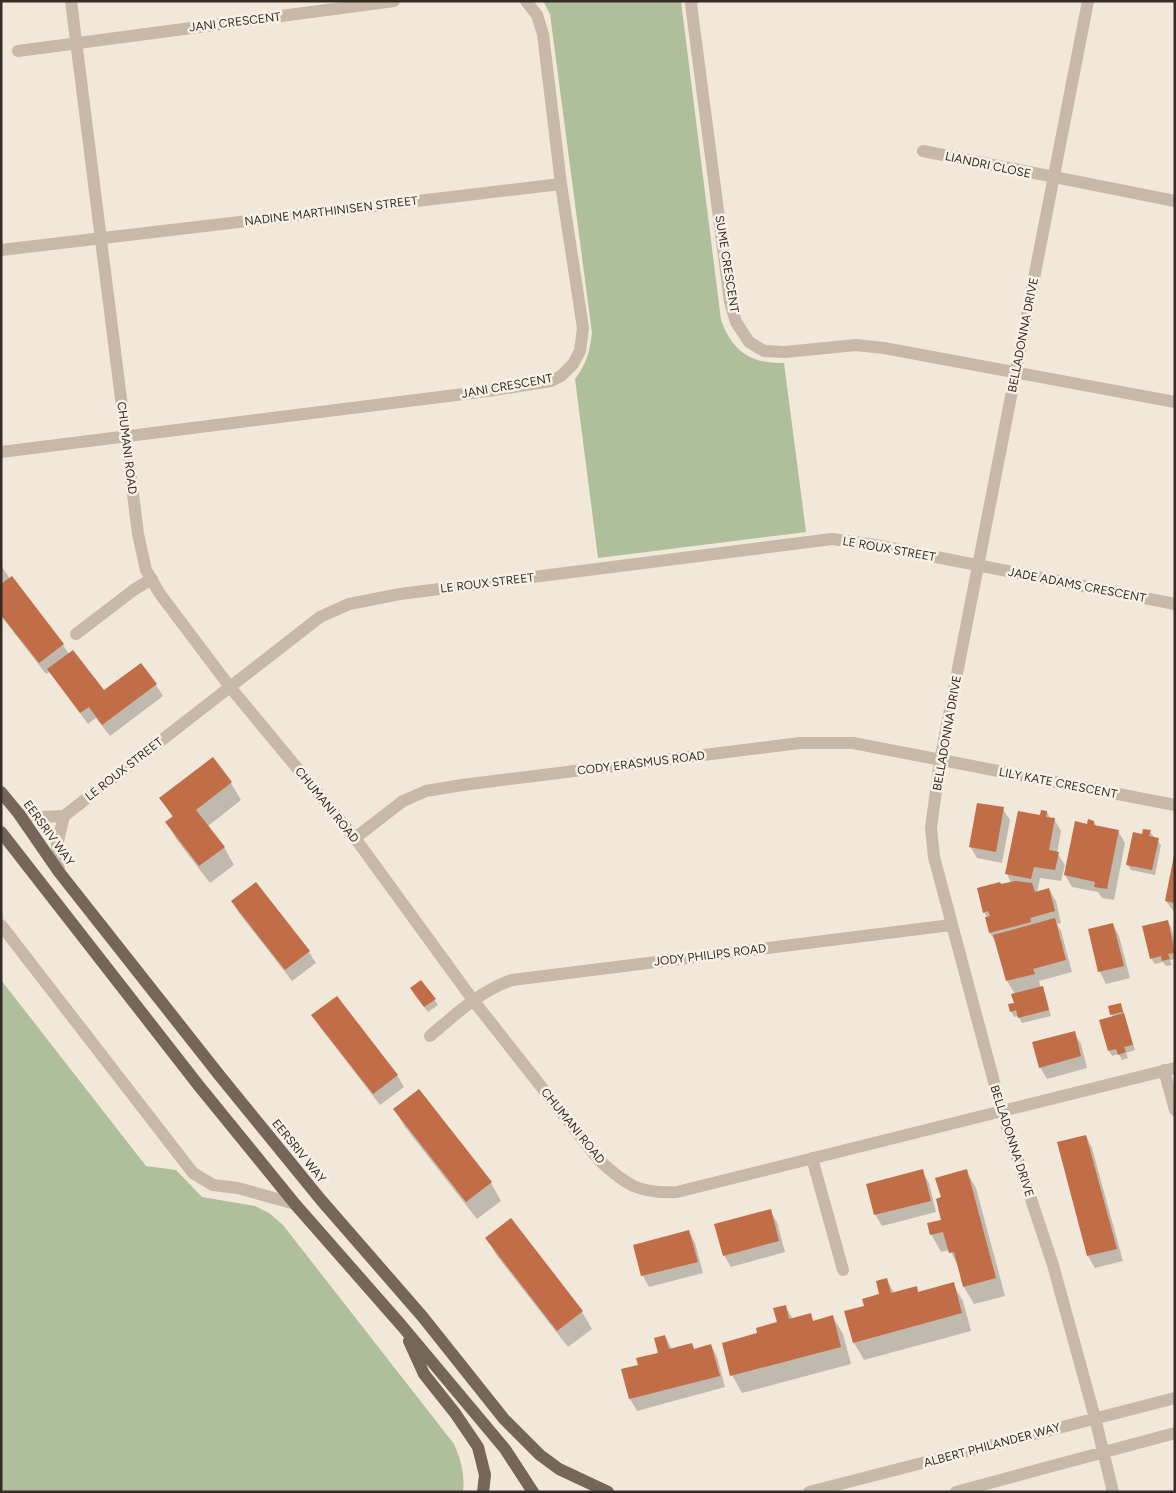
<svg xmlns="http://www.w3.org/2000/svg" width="1176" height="1493" viewBox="0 0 1176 1493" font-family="Figtree,sans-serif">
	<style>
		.green { fill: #b0bf9b }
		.shadow { fill: #0003 }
		.building { fill: #c16d47 }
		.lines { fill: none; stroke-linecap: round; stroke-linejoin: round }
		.minor { stroke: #c8b8a7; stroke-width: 12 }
		.major { stroke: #766559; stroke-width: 12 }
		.labels { text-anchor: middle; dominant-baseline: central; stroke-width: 5; stroke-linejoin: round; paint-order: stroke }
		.street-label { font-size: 12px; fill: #352c27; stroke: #f8f1e6 }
	</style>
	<rect width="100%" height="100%" fill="#f1e8da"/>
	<path class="green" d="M543,1H681L721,320C732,351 751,364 784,363L806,532L598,558L575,379C586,365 590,351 592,333L550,14Z
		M1,980L146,1166L176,1170L202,1197L255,1206L269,1213L283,1225L454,1444C461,1460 465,1474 463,1492H1Z"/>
	<path class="shadow" d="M1,565L10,579L11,578L63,645L69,654L103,692L156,685L163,696L110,736L96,718L88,724L50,672L46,674L1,616Z
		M213,759L231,783L241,800L208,826L224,847L234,865L210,883L177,840L167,823L173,818L161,799Z
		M1003,809L1010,820L1002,863L977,858L970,846Z
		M1047,812L1050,818L1054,819L1061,831L1057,853L1065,865L1061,881L1040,878L1037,892L1049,889L1056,901L1061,923L1057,924L1061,931L1072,972L1039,981L1041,988L1045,993L1051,1016L1022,1023L1018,1016L1014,1017L1011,1011L1015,1003V994L1007,981L997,944L990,933L988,918L984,912L1001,885L1011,883L1007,874L1041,817Z
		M1094,822L1097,827L1118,831L1125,843L1114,900L1102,898L1098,892L1072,887L1065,875Z
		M1150,832L1161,845L1155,875L1131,870L1128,865L1143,836Z
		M1175,857V913L1166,901Z
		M232,901L309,952L316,963L292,981L239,913Z
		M1168,922L1171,927L1175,943V959L1170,960L1172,965L1166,966L1163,962L1155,964L1151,958Z
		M1113,924L1119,936L1130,978L1106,984L1100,972L1089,930Z
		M414,994L434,999L438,1005L428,1012Z
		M1120,1004L1123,1010L1135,1050L1126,1053L1128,1058L1122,1060L1119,1054L1112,1056L1109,1051L1101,1021L1113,1017L1112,1014Z
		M313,1015L397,1075L404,1087L380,1105L320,1027Z
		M1074,1032L1081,1044L1087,1068L1047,1079L1040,1067Z
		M419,1091L491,1183L501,1201L477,1219L405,1127L395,1110Z
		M1086,1136L1092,1148L1123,1261L1095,1268L1088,1256L1059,1143Z
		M922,1171L929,1183L936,1212L882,1226L875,1214Z
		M966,1171L976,1188L1005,1296L974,1304L964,1287L959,1268L950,1250L941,1252L931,1234L943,1221L942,1198Z
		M770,1211L777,1222L785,1252L731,1267L724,1255Z
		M689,1231L695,1243L703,1273L649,1287L643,1276L635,1245Z
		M487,1238L582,1312L592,1329L568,1347L497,1256Z
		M887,1280L894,1293L916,1288L919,1293L953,1284L963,1301L971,1331L864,1360L854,1343L865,1307L881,1295Z
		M785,1306L793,1319L810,1315L814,1322L833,1317L843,1334L851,1364L742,1393L732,1375L759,1334L778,1323Z
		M665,1336L672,1349L691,1344L695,1350L711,1345L717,1357L725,1387L637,1411L630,1399L622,1370L640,1365L659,1353Z"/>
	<path class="building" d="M12,576L64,644L39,663L1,615V584Z
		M73,650L104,690L141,663L157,684L102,725L89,707L80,713L47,669Z
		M213,757L232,782L196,810L225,847L199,866L165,822L173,816L159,798Z
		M977,803L1004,807L996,852L969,847Z
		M1041,810L1047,811L1046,817L1055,818L1049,850L1059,852L1055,870L1034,867L1031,879L1005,874L1018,811L1040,815Z
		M1088,819L1094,821V825L1119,830L1107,889L1094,887L1095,882L1064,875L1075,821L1087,824Z
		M1143,829L1151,830L1149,836L1159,838L1152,870L1126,865L1133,832L1142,834Z
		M1174,855H1175V903L1165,901Z
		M1015,881L1032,883L1035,892L1049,888L1055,911L1030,918L1031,922L989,933L985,917L990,916L988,911L983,913L977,888L1000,882L1001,884Z
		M256,882L310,951L285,970L231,901Z
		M1055,918L1066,960L1033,969L1035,974L1006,981L993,935Z
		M1168,920L1175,953L1168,954L1170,959L1162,961L1161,956L1150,959L1142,926Z
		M1113,923L1124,966L1098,972L1088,929Z
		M421,980L436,999L424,1007L410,988Z
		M1043,986L1049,1010L1018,1018L1016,1010L1010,1012L1008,1004L1014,1003L1011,994Z
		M337,996L398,1075L373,1094L311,1015Z
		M1121,1003L1123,1012L1110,1015L1108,1006Z
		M1124,1013L1133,1045L1124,1047L1126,1052L1118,1055L1116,1049L1108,1051L1099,1020Z
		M1075,1031L1081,1056L1039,1068L1032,1042Z
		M419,1089L492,1182L466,1202L393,1109Z
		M1086,1135L1117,1249L1087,1256L1057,1142Z
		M923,1169L931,1201L874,1215L866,1184Z
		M967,1169L996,1278L963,1287L954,1252L949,1253L943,1232L930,1235L927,1223L941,1220L936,1199L941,1197L935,1178Z
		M771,1209L779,1241L723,1256L714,1224Z
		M511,1218L583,1311L557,1331L485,1238Z
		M689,1230L698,1262L641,1276L633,1245Z
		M887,1278L891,1293L917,1286L918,1292L954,1282L962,1313L853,1343L844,1311L864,1306L862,1299L879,1294L876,1281Z
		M786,1305L789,1319L811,1313L813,1321L833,1315L841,1347L730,1376L722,1343L757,1333L756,1328L777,1322L773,1308Z
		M665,1335L669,1349L692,1343L694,1349L711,1344L720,1376L629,1399L621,1369L638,1365L636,1358L658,1353L654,1338Z"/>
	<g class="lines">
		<path class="minor" d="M71,1L138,534L146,570L160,594L230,687L355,838L473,1000L599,1160C626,1185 639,1194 677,1192L1175,1068
			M692,1L691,4L730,302L736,322L749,342L764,351L785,352L856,345L884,348L1175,402
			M1088,1L940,761L931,828L934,857L1002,1112L1053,1265L1095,1418L1113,1492
			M18,51L394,1
			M923,151L1175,201
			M1,250L561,184
			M1,452L488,391L551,381L561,376L573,364L580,351L583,328L561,184L543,34L537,15L526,1
			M76,634L135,589L152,579
			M19,814L42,817L64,816L320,617L349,604L400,594L832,539L870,544L1175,604
			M355,838L403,801L426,791L462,785L800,743H853L1175,805
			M59,872L57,845L64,816
			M1,925L193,1173L213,1185L238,1188L295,1204
			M430,1036C456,1014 480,991 512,980L951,925
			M1164,1070L1175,1110
			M812,1158L843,1270
			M809,1492L1175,1398
			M956,1492L1175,1433"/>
		<path class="major" d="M1,792L19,814L59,872L220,1076L321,1200L422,1316L504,1419L540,1455L559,1469L608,1492
			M1,832L199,1086L295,1204L402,1326L505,1449L533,1492
			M409,1341L424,1374L455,1413L478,1447L485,1475L483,1492"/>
	</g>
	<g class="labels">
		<g class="street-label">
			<text transform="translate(235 22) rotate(-7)">JANI CRESCENT</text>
			<text transform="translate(988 165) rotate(12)">LIANDRI CLOSE</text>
			<text transform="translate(331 211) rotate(-7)">NADINE MARTHINISEN STREET</text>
			<text transform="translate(727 264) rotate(81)">SUME CRESCENT</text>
			<text transform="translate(1023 335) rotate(-79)">BELLADONNA DRIVE</text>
			<text transform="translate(507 386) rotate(-10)">JANI CRESCENT</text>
			<text transform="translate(127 448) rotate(83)">CHUMANI ROAD</text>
			<text transform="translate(889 549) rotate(10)">LE ROUX STREET</text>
			<text transform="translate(487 583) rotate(-7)">LE ROUX STREET</text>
			<text transform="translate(1077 585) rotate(11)">JADE ADAMS CRESCENT</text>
			<text transform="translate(947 733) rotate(-80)">BELLADONNA DRIVE</text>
			<text transform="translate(641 763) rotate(-7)">CODY ERASMUS ROAD</text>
			<text transform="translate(124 769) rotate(-38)">LE ROUX STREET</text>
			<text transform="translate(1058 783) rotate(11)">LILY KATE CRESCENT</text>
			<text transform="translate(327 805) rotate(51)">CHUMANI ROAD</text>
			<text transform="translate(49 833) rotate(54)">EERSRIV WAY</text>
			<text transform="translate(710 955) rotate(-7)">JODY PHILIPS ROAD</text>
			<text transform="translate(573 1126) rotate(51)">CHUMANI ROAD</text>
			<text transform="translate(1012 1141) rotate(72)">BELLADONNA DRIVE</text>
			<text transform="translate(299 1151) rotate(51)">EERSRIV WAY</text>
			<text transform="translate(992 1445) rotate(-15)">ALBERT PHILANDER WAY</text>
		</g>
	</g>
	<rect width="1176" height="1493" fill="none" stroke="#352c27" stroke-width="5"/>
</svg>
